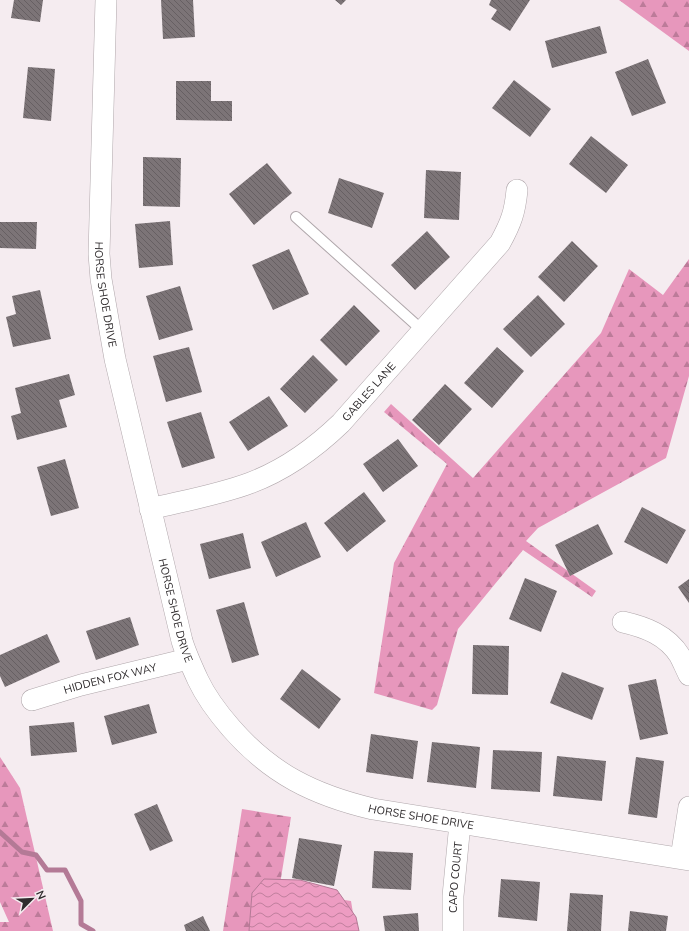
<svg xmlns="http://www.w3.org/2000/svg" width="689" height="931" viewBox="0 0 689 931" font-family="Mulish,sans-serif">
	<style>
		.forest { fill: url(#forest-firs) }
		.water { fill: url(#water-waves); stroke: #b47a96 }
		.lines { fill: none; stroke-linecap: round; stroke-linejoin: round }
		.stream { stroke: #b47a96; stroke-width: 5 }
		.building { fill: url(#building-back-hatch) }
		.lane-casing { stroke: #b0a7ab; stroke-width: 12 }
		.street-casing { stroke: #b0a7ab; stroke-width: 22 }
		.lane { stroke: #fff; stroke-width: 10 }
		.street { stroke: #fff; stroke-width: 21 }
		.labels { text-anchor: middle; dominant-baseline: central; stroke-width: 3; stroke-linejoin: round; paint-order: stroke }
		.street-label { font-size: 11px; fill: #302c2e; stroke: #f5ecf0 }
	</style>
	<defs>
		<pattern id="forest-firs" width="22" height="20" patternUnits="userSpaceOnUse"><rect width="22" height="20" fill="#e797bc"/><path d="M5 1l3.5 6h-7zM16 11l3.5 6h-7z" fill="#bc7b99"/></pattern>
		<pattern id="water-waves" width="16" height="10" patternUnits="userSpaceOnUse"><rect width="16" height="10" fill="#ed9cc2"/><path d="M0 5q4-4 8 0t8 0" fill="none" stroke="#c07f9e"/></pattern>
		<pattern id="building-back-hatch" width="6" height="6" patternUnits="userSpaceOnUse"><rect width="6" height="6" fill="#7c7477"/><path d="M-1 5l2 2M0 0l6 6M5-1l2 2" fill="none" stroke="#665f62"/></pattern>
	</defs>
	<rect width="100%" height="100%" fill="#f5ecf0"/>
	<path class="forest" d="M619,0H689V51Z
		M689,259V376L666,458L538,528L526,541L596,591L592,597L523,550L458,629L437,705L432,710L374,693L394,563L447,464L384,412L391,404L473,478L601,333L629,269L663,295Z
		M0,757L20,788L53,931H0V922H9L0,902Z
		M242,809L291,817L279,890L351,901L356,931H223Z"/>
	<path class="water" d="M264,879L300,880L337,890L356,917L359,931H249L252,893Z"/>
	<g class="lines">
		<path class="stream" d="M0,832L22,852L36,855L47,870H65L81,901V924L93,931"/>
	</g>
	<path class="building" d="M14,0H43L40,22L11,18Z
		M161,0H193L195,37L163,39Z
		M335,0H346L341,5Z
		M491,0H530L510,31L491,19L497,10L489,5Z
		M600,26L607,53L552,68L545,41Z
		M648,59L666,103L632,116L615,72Z
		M28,67L55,69L51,121L23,118Z
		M514,80L551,109L530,137L492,108Z
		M176,81H211V101H232V121L176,120Z
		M591,136L628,165L606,193L569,164Z
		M143,157L181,158L180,207L143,206Z
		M267,163L292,193L254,225L229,194Z
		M426,170L461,172L459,220L424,218Z
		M339,178L384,193L372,228L328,213Z
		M170,221L173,265L139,268L135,224Z
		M0,222H37L36,249L0,248Z
		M427,231L450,257L415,290L391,265Z
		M572,241L598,266L564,302L538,277Z
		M289,249L309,294L273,310L252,265Z
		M180,286L193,330L159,340L146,296Z
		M40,290L51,339L13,347L6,317L16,314L12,296Z
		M538,295L565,324L531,357L503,329Z
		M354,305L380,331L346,366L320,340Z
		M189,347L202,392L166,402L153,356Z
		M497,347L524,371L492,408L464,383Z
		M313,355L338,380L305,413L280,389Z
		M69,374L75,395L59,400L67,427L17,440L11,416L21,413L15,388Z
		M445,384L472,409L439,445L412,420Z
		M269,396L288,426L248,451L229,422Z
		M201,412L215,458L182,468L167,422Z
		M398,439L418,466L383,492L363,464Z
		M65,459L79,508L51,516L37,467Z
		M364,492L386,521L347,552L324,523Z
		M642,507L686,530L667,564L624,542Z
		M306,522L321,557L276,577L261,542Z
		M598,524L613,554L570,576L555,545Z
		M243,533L251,568L209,579L200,544Z
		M525,578L557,591L541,632L509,619Z
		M689,579V603L678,587Z
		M244,602L259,655L232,663L216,610Z
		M130,617L139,645L96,660L86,631Z
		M47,634L60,662L5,687L0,676V655Z
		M473,645L509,646L508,695L472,694Z
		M302,669L341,699L319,729L280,699Z
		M562,672L604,688L592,720L550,703Z
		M656,679L668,734L640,740L628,685Z
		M149,704L157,733L112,745L104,716Z
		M74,722L77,752L31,756L29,726Z
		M371,734L418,741L413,779L366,772Z
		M432,742L480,747L476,788L427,782Z
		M493,750L542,752L540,792L491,789Z
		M557,756L606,761L602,801L553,796Z
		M636,757L664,761L657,818L628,814Z
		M157,804L173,841L150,851L134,814Z
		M299,838L342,845L334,886L292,878Z
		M374,851L413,853L411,890L372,888Z
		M501,879L540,882L537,921L498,917Z
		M570,893L603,895L601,931H567Z
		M630,911L668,916L666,931H628Z
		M418,913L419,931H385L383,916Z
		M203,916L210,931H186L184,925Z"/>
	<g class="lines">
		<g class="lane-casing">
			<path id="lane" d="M296,217L423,331"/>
		</g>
		<g class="street-casing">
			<g id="street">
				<path id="s1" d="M106,0L99,254L101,279L115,359L182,641C186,654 192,667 198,680C206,697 218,713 231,728C271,774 314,795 373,809L689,860"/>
				<path id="s2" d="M150,509C183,501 218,495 250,483C285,470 315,448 341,423L500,243C511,223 515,212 517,190"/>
				<path d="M623,622C645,627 667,635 680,656C683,662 686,669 689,675"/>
				<path id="s3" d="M32,700L81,685L188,659"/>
				<path d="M681,858L689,807"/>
				<path id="s4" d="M453,931V896L460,823"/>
			</g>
		</g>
		<use href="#lane" class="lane"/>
		<use href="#street" class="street"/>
	</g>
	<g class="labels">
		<g class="street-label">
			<text stroke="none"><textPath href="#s1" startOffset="295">HORSE SHOE DRIVE</textPath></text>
			<text stroke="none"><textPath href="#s2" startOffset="255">GABLES LANE</textPath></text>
			<text stroke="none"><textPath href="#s1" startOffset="619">HORSE SHOE DRIVE</textPath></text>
			<text stroke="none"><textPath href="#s3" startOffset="81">HIDDEN FOX WAY</textPath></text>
			<text stroke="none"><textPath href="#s1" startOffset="966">HORSE SHOE DRIVE</textPath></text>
			<text stroke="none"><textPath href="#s4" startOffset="54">CAPO COURT</textPath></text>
		</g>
	</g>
	<g transform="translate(32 899) rotate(66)" stroke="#f5ecf0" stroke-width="3" paint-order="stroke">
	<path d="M0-3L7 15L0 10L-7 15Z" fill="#302c2e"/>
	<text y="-6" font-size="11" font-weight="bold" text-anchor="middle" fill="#302c2e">N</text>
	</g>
</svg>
